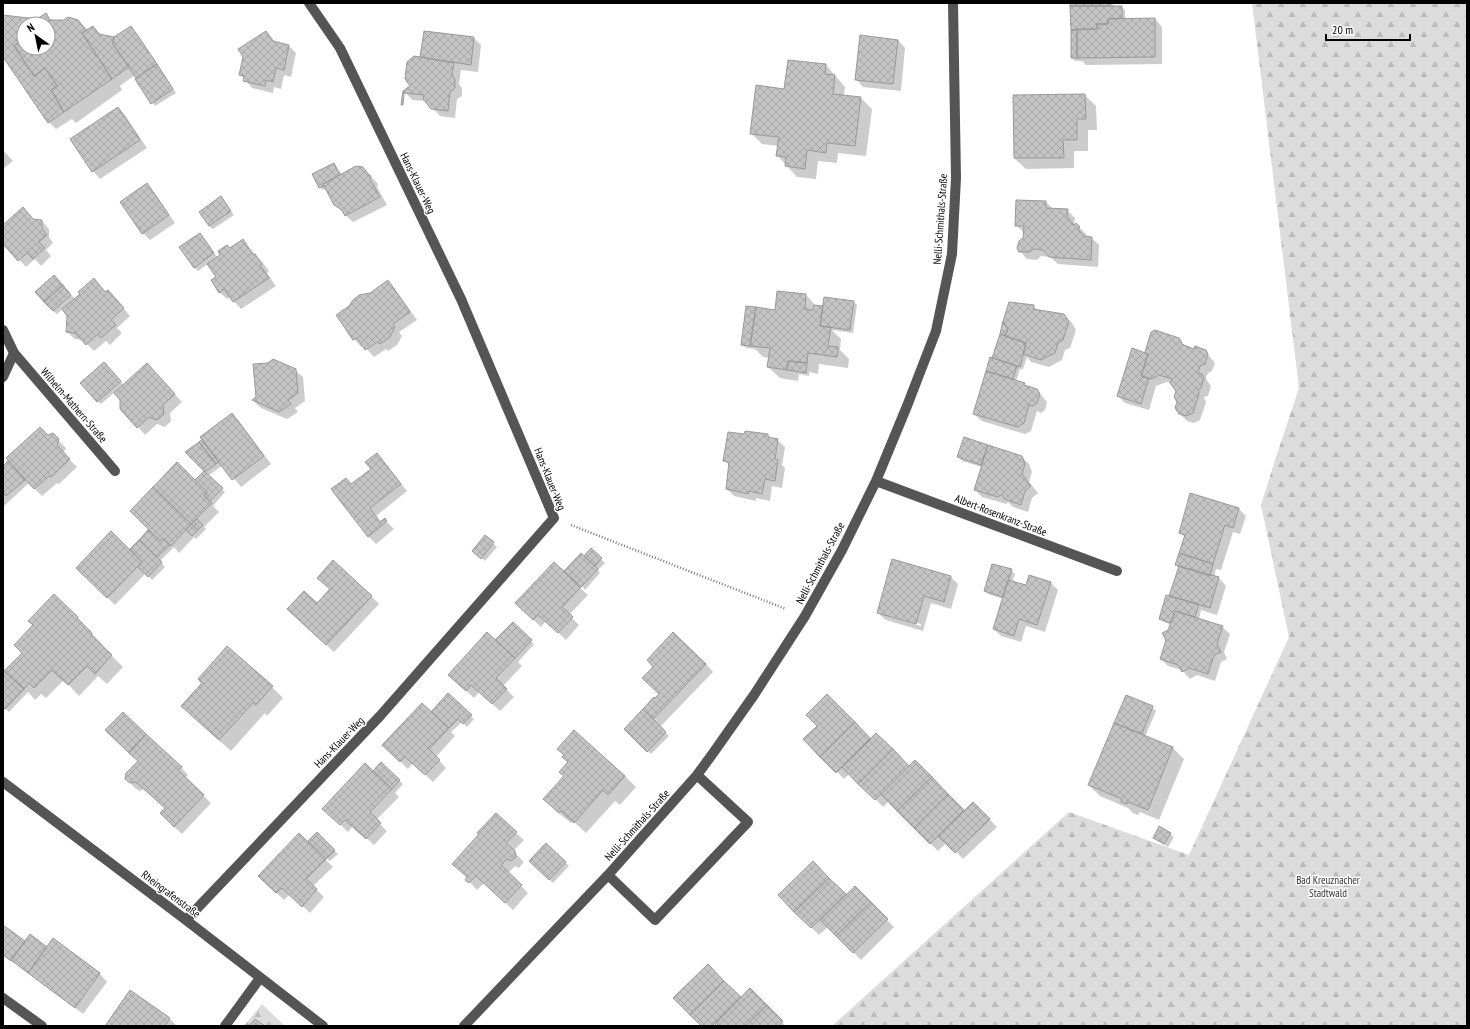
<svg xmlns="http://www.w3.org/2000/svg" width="1470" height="1029" viewBox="0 0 1470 1029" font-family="'PT Sans Narrow',sans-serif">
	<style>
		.forest { fill: url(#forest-firs) }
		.shadow { fill: #0003; fill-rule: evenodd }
		.building { fill: url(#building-cross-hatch); stroke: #999 }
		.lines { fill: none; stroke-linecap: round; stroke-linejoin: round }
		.path { stroke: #777; stroke-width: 2.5; stroke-dasharray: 1 2; stroke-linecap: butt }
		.minor { stroke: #555; stroke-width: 10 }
		.labels { text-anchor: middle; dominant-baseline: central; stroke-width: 3; stroke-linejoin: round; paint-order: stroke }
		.street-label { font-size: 11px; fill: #000; stroke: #fff }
		.park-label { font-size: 11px; fill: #333; stroke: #fff }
	</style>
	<defs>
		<pattern id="forest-firs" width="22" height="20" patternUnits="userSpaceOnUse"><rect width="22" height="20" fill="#dcdcdc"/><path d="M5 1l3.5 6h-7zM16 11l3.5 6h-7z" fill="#bbb"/></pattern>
		<pattern id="building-cross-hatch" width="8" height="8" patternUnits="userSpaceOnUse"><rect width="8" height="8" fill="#c4c4c4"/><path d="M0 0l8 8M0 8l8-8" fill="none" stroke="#a7a7a7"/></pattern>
	</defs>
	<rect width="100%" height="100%" fill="#fff"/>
	<path class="forest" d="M1252,3H1467V1026H832L1069,812L1189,855L1289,637L1261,505L1276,457L1299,388Z
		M262,1004L285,1026H244Z"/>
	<path class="shadow" d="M1071,3H1113V7H1121L1125,10V19H1155L1162,27V64L1086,65L1082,61H1075L1072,58Z
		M46,14L52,21L78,20L88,31L93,27L101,35L115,38L131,28L138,35L176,93L155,106L135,75L120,86L122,90L76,123L72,119L56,129L49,122L3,56V15L38,20ZM24,24H48V48H24Z
		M266,32L276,43L289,46L296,53L291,77L284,75L281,89L274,87L273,93L252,88L240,74Z
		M425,32L474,38L481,45L478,72L461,70L459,84L462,88V96L457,99L455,118L440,116L426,101L412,100L405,92L411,86L421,58Z
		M898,40L905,48L901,91L863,87L856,79Z
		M788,61L826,65L845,87L844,96L861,98L872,109L866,156L838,153L837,163L818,161L816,179L797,177L777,155L778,146L762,144L751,133L785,90Z
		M1085,95L1096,106L1097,130H1088V151H1074V168L1026,169L1014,158V96Z
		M118,108L125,115L147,148L100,179L93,171Z
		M3,150L13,161L3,169Z
		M334,164L342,175L363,168L378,184L377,187L387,205L353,222L334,204L327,189L323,190L320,187Z
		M146,185L154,192L175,223L150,240L143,233Z
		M221,198L234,215L213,229L209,226Z
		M1017,201L1046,202L1053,209L1067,210L1075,218L1074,226L1076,224L1087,235L1084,237L1092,238L1099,245L1098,267L1058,264L1050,257L1041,256L1037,260L1027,259L1020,251L1024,233L1016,225Z
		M34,220L42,221L49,229V237L53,243L46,250L51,256L41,266L35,259L26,267L3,242V226Z
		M200,234L218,258L243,241L263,263L269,271L267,273L276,286L241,309L230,297L227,299L219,292L217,277L208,264L198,271L194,267Z
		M58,280L75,299L94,280L106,292L115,298L130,316L117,328L122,333L110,345L106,341L94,351L83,340L75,339L67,332L68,315L63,309L57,314L53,311Z
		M388,282L395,289L417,320L399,332L402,336L397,345L388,351L386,349L374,357L363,345L361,347L354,339L370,294Z
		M806,295L817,307L854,302L857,305L853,333L832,330L841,339L840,350L849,359L848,368L819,364L818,374L809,372V376L799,374L798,381L780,378L768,367L770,358L763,357L755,349L746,348L742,344L776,311Z
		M1034,306L1038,311L1064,315L1072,323L1076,330L1070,348L1065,350L1062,360L1049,367L1031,362L1027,357L1023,369H1020L1016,381L1037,390L1047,402L1045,410L1041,413L1037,411L1031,431L1025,434L982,421L974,414L991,359L993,360Z
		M1179,339L1186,347L1195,350L1205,351L1215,363L1212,371L1207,374L1206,379L1211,386L1208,396L1204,397L1206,402L1200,420L1194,423L1187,421L1179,413L1178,391L1172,384L1167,382L1156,386L1149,410L1125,403L1118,396L1145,353Z
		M107,367L124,385L154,371L182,402L170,413L171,421L165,427L157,424L145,435L138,427L121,400L115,392L101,404L98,401Z
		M295,370L303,377L305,401L295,408L298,412L287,419L261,408L254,401Z
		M231,414L239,421L271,464L241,487L223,465L208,476L225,492L213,506L219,512L204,527L206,529L196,539L194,537L179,553L174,547L160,561L165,567L152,580L146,573L115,605L77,568L130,551L150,530L201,488L197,480L206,471L203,439Z
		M52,434L66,448L63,453L77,467L59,484L57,483L42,496L29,483L3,507V467L14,468L48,436Z
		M745,435H768L772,439L777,440L785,447L782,465L785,468L782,488L772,486L770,501L756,498V501L734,496L727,489L730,466L724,460Z
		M987,446L1022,457L1029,464L1032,472L1029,482L1038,493L1032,498L1028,512L1013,507L1008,502L1006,504L982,497L975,489L982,467L962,461L959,457Z
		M377,454L384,462L407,491L376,516L381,522L385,520L394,529L376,544L368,536L346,479L352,485L372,469Z
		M1239,509L1246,516L1240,534L1233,532L1221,570L1216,569L1214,577L1219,578L1226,586L1217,615L1201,610L1199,619L1222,627L1230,634L1224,652L1227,659L1221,662L1215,681L1197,675L1190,679L1182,670L1168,666L1161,659L1171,625L1164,622L1160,619L1173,598L1179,568L1176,565L1185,537L1180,533Z
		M485,536L497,547L485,561L477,554Z
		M591,550L605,563L598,570L600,573L585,590L582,586L580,588L588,595L569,615L579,625L566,640L546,621L541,627L516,603L567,575Z
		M1011,570L1015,574L1012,582L1027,586L1050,582L1058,590L1045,632L1026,626L1021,642L1001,636L994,629L1003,599L988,594L985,591Z
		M951,577L958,584L951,609L931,603L923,631L886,620L878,613ZM886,614L921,624V626L886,616Z
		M371,596L379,604L334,652L296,616L317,604Z
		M77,618L103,645L102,646L123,667L107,684L98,676L79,696L64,680L46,698L41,694L35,700L28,692L9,712L3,706V673Z
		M513,624L534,644L518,662L522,666L503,686L514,697L500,711L479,692L474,698L457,682Z
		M706,664L713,672L660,727L669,736L651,754L625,729L660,694Z
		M272,687L283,698L267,716L265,713L231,751L193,717Z
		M448,694L474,719L467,727L462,722L451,732L455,736L436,757L446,768L433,782L413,763L408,769L383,745L431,713Z
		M1126,696L1152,707L1156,711L1145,737L1173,748L1184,759L1159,820L1140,812L1138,815L1133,813L1128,808L1100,796L1089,785Z
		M805,739L871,740L909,767L915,762L964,811L973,803L997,827L963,859L947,842L938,851L889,801L883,807L850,773L844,779Z
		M569,762L625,776L636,787L620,805L615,801L586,833L573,821L571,823L555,810Z
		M382,764L403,784L395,793L399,797L376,820L387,831L374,845L353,826L348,832L324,809L373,773Z
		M181,767L188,775L185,778L211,803L182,834L168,821L166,809L144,789L140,791L136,789L128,781Z
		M516,833L524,840L513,851L523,861V863L519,868L515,866L508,873L528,893L513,910L484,883L477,890L467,879Z
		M317,834L338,854L330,861L327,858L326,860L333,867L313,886L324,897L310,913L290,894L284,900L266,883Z
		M1170,834L1174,837L1168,847L1154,838Z
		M546,844L569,866L553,883L530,861Z
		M813,862L846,896L854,887L894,927L861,960L828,927L819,935L779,895Z
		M3,926L25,942L47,949L54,940L100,974L107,982L83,1014L15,962L14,963L3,955Z
		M708,965L741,999L750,990L786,1026H703Z
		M130,991L170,1019L177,1026H106Z"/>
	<path class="building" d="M1070,3H1110V6H1070Z
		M1070,6H1122V18L1108,19V24H1097V29L1071,30Z
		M46,13L50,20L44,24H24V38L14,46L34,76L45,68L57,86L51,90L64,112L48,123L3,57V15L37,19Z
		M68,17L78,20L86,30L82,33L112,79L64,112L51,90L57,86L45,68L34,76L14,46L24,38V48H48V24H44L50,20H64Z
		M1155,18V57L1077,58V29H1097V24H1108V19Z
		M93,26L99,34L114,37L113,44L129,67L112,79L82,33Z
		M131,26L157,64L136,78L113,44L114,37Z
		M1071,30H1077V58H1071Z
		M266,31L273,41L289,45L284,70L276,68L273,82L266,80L265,86L243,81L244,76L239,75L243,57L238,49Z
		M424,31L474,37L471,65L420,57Z
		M860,35L898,40L893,84L855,80Z
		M414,56L454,63L452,75L455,80V88L450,92L448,111L431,109L423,99L424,95L404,93L403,105H401L403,91L410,86L405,79L407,62Z
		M788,60L826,64L825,74L835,75L833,94L861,97L855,146L827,143L826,153L807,150L805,169L785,166L786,157L776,156L779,137L750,134L756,85L784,89Z
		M157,64L173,89L151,104L135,79Z
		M1085,94L1086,119H1077V140H1063L1064,158H1014L1013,95Z
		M118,107L140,140L92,172L70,139Z
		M334,163L340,175L323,184L324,186L319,188L312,174Z
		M356,166L363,167L368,174L371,176L370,179L380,197L345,216L342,210L334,205L323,184Z
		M147,183L169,215L142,234L120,202Z
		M221,196L231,211L209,226L199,212Z
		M1016,200L1046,201V208L1068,209L1067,217L1074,225L1076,223L1080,227L1078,229L1084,236L1092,237L1091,260L1049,257L1043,250L1034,249L1029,252H1019L1017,248L1019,241L1023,238L1024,226H1015Z
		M23,207L33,219L42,220V229L47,235L39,242L45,248L33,259L27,253L18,261L3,244V225Z
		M200,233L214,253L194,268L179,247Z
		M243,239L253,255L255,254L262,264L260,265L269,278L233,302L224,289L219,293L211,280L216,277L207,264L220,255L218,251L227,245L230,248Z
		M54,275L63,285L44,302L35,292Z
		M94,278L105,292L108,290L124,308L111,320L116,325L101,338L98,334L86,345L75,333L66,332L67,316L62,309L80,294L78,292Z
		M388,280L410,312L393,324L395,327L390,337L380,344L378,342L365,350L357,338L353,340L336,315L349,306L353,300L359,295L370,293Z
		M63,285L71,295L53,311L44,302Z
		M777,291L806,294L805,309L813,310L814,305L823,306L820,326L831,327L828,346L838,347L837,357L808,353L807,363L788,361L787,370L767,367L770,348L750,346L756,307L775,310Z
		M824,297L854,301L850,330L820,326Z
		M1009,302L1034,305L1033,309L1064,314L1069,322L1063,340L1058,343L1055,353L1041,360L1023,354L1026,343L1005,336L1008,329L1003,321Z
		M746,306L756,307L750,346L741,345Z
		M1003,321L1008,329L1005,336L1000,334Z
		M1155,330L1179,338L1182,343L1181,344L1194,349L1195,346L1206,350L1208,354L1205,364L1200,366L1198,373L1202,374L1204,378L1201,388L1198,390L1199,394L1193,413L1186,416L1179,414L1175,408L1177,402L1174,397L1176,391L1170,383L1172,379L1159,375L1151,379L1141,376L1148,354L1144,353L1145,352L1151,332Z
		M1000,334L1026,343L1020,367L992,358Z
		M1132,348L1148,354L1141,376L1149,378L1141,404L1117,396Z
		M990,357L1017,366L1013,379L986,371Z
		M273,359L296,369L298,393L288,400L291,404L279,412L252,400L256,397L253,364L268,363Z
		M788,361L807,363L806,373L787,370Z
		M104,362L121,381L97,402L80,383Z
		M147,363L175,394L163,405L164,414L157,420L149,417L137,428L120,409V400L114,393Z
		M986,371L1025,383L1024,385L1037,389L1040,394L1037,403L1033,406L1029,405L1024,423L1018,427L973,414Z
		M232,413L264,456L232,480L200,437Z
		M40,427L48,435L53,433L59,439L57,445L70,459L51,477L49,476L34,489L6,458Z
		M745,431L768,434V437L778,439L775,459L778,460L775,481L765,479L762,494L749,491L748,494L726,489L729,462L723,461L728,432L744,434Z
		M964,437L988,445L981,465L957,457Z
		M202,439L219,462L216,464L199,442Z
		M199,442L216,464L205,472L185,452Z
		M988,445L1022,456L1025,464L1022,474L1031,486L1025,491L1021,505L1004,499L1002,494L998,497L974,490Z
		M377,453L401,484L370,508L380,522L385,518L387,521L368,537L331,489L346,478L351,484L371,469L365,462Z
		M8,461L25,480L6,496L3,493V466Z
		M177,462L207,492L204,496L212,503L191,524L153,487Z
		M204,471L223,488L210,501L204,496L207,492L195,480Z
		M153,487L191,524L171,546L163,538L160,541L130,511Z
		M1190,493L1239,508L1233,528L1225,525L1213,564L1179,553L1185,535L1179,533Z
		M197,519L203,525L198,530L191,524Z
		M191,524L198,530L192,536L186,530Z
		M148,530L160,541L163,538L170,545L157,557L139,540Z
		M111,531L142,562L107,598L76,568Z
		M485,535L494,542L481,559L472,551Z
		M139,540L162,562L148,577L138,567L142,562L130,549Z
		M591,548L602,558L595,566L584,556Z
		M581,553L598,569L581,587L564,571Z
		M1179,553L1213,564L1210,576L1175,565Z
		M892,559L951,576L944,602L924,596L916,624L877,613Z
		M333,560L372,596L326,645L287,609L304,591L317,603L330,589L317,578Z
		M554,562L581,587L562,607L573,617L558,633L538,615L533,620L515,603Z
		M992,564L1012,569L1003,597L984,591Z
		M1179,566L1219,577L1210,608L1169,596Z
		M1029,575L1051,582L1037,625L1019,619L1014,636L993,629L1008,580L1026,585Z
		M54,594L78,617L77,618L92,633L91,635L112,655L95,674L87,666L68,685L52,670L34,688L29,683L24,689L4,671L22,653L14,645L33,625L28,621Z
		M1166,595L1199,604L1195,617L1175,611L1171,623L1159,619Z
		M1175,611L1223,626L1217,644L1221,652L1214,655L1208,674L1189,668L1182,672L1178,665L1160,659L1166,640L1162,633L1168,630Z
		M513,622L532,640L515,658L495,640Z
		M487,632L515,658L496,678L507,689L492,704L471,685L466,691L448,675Z
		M673,632L706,664L653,719L643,709L654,697L655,698L659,694L642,678L653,667L647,660Z
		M227,646L273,686L256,705L253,703L219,740L181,706L202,683L198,679Z
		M4,671L24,689L5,709L3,707V672Z
		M448,693L472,715L463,724L458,719L449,728L431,712Z
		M827,694L855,722L820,757L803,739L817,726L806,715Z
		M1126,695L1153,706L1142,734L1114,723Z
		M422,703L449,728L429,749L440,760L425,775L405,757L400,762L382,745Z
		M643,709L666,732L647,752L624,729Z
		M123,712L146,734L129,753L105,730Z
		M855,722L871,739L836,773L820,757Z
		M1114,723L1173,747L1148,810L1128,802L1127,804L1121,802L1122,799L1088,785Z
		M574,730L625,776L608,795L603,790L574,823L561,811L559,813L543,799L564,776L559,772L568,762L562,757L564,755L557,749Z
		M876,733L893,749L858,784L842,767Z
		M146,734L182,767L178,770L204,795L174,827L160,813L165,808L136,782L130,783L125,779L126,773L138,761L129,753Z
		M893,749L909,766L875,800L858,784Z
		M915,760L932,777L897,811L881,794Z
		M381,762L400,780L392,789L373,771Z
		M365,763L392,789L370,812L381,823L366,839L345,820L340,825L322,809Z
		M932,777L948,794L914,828L897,811Z
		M948,794L964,810L930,844L914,828Z
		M973,802L990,819L955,853L938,836Z
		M496,813L517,832L506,843L515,851L516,857L511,861L507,859L501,865L522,885L505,903L476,876L469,883L465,880L467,877L452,864L479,834L477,833Z
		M1159,826L1171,833L1164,844L1153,838Z
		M317,832L335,850L326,859L308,841Z
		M299,833L326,859L306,879L317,889L302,907L282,888L276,893L258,876Z
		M546,843L566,862L549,880L529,861Z
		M813,861L829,878L794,912L778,895Z
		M829,878L846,894L811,928L794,912Z
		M855,886L871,902L836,936L820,920Z
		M871,902L888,919L853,953L836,936Z
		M3,925L25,941L11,961L3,955Z
		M30,934L47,947L28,973L11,960Z
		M53,938L100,973L75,1008L28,973Z
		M708,964L724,981L690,1015L673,998Z
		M724,981L741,997L712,1026H701L690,1015Z
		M750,988L767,1005L745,1026H719L716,1023Z
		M130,990L170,1018L165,1026H105Z
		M767,1005L783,1021L779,1026H745Z
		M255,1019L265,1026H249Z"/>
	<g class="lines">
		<path class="path" d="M571,525L786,609"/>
		<path class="minor" d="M3,330L14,353L3,377
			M14,353L115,471
			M876,481L1117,571
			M3,782L186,920L323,1026
			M608,875L655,920L748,822L697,775
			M186,920L380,716L554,518L461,299L340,48L309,3
			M3,998L42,1026
			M225,1026L260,978
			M464,1026L608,875L697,775L711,756L754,695L805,616L842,550L876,481L907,406L936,331L952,254L956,178L953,3"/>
	</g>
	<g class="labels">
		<g class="street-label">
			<text transform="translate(418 183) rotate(64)">Hans-Klauer-Weg</text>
			<text transform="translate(940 219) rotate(-86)">Nelli-Schmithals-Straße</text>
			<text transform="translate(74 405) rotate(49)">Wilhelm-Mathern-Straße</text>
			<text transform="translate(550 479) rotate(68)">Hans-Klauer-Weg</text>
			<text transform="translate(1001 515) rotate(21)">Albert-Rosenkranz-Straße</text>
			<text transform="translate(820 563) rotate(-62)">Nelli-Schmithals-Straße</text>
			<text transform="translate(339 742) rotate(-46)">Hans-Klauer-Weg</text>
			<text transform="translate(637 825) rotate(-48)">Nelli-Schmithals-Straße</text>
			<text transform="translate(171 894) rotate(37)">Rheingrafenstraße</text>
		</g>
		<g class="park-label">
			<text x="1328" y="880">Bad Kreuznacher<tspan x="1328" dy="13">Stadtwald</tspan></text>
		</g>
	</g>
	<rect width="1470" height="1029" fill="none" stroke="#000000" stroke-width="8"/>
	<g transform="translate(36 36) rotate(327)"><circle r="19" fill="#ffffff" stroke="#999999"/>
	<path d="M0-3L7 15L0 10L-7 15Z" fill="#000000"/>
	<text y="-6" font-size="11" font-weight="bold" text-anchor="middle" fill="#000000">N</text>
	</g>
	<path d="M1326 34v6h84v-6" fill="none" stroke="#000000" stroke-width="2"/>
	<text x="1332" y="34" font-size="12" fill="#000000" stroke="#ffffff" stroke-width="3" paint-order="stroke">20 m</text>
</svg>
